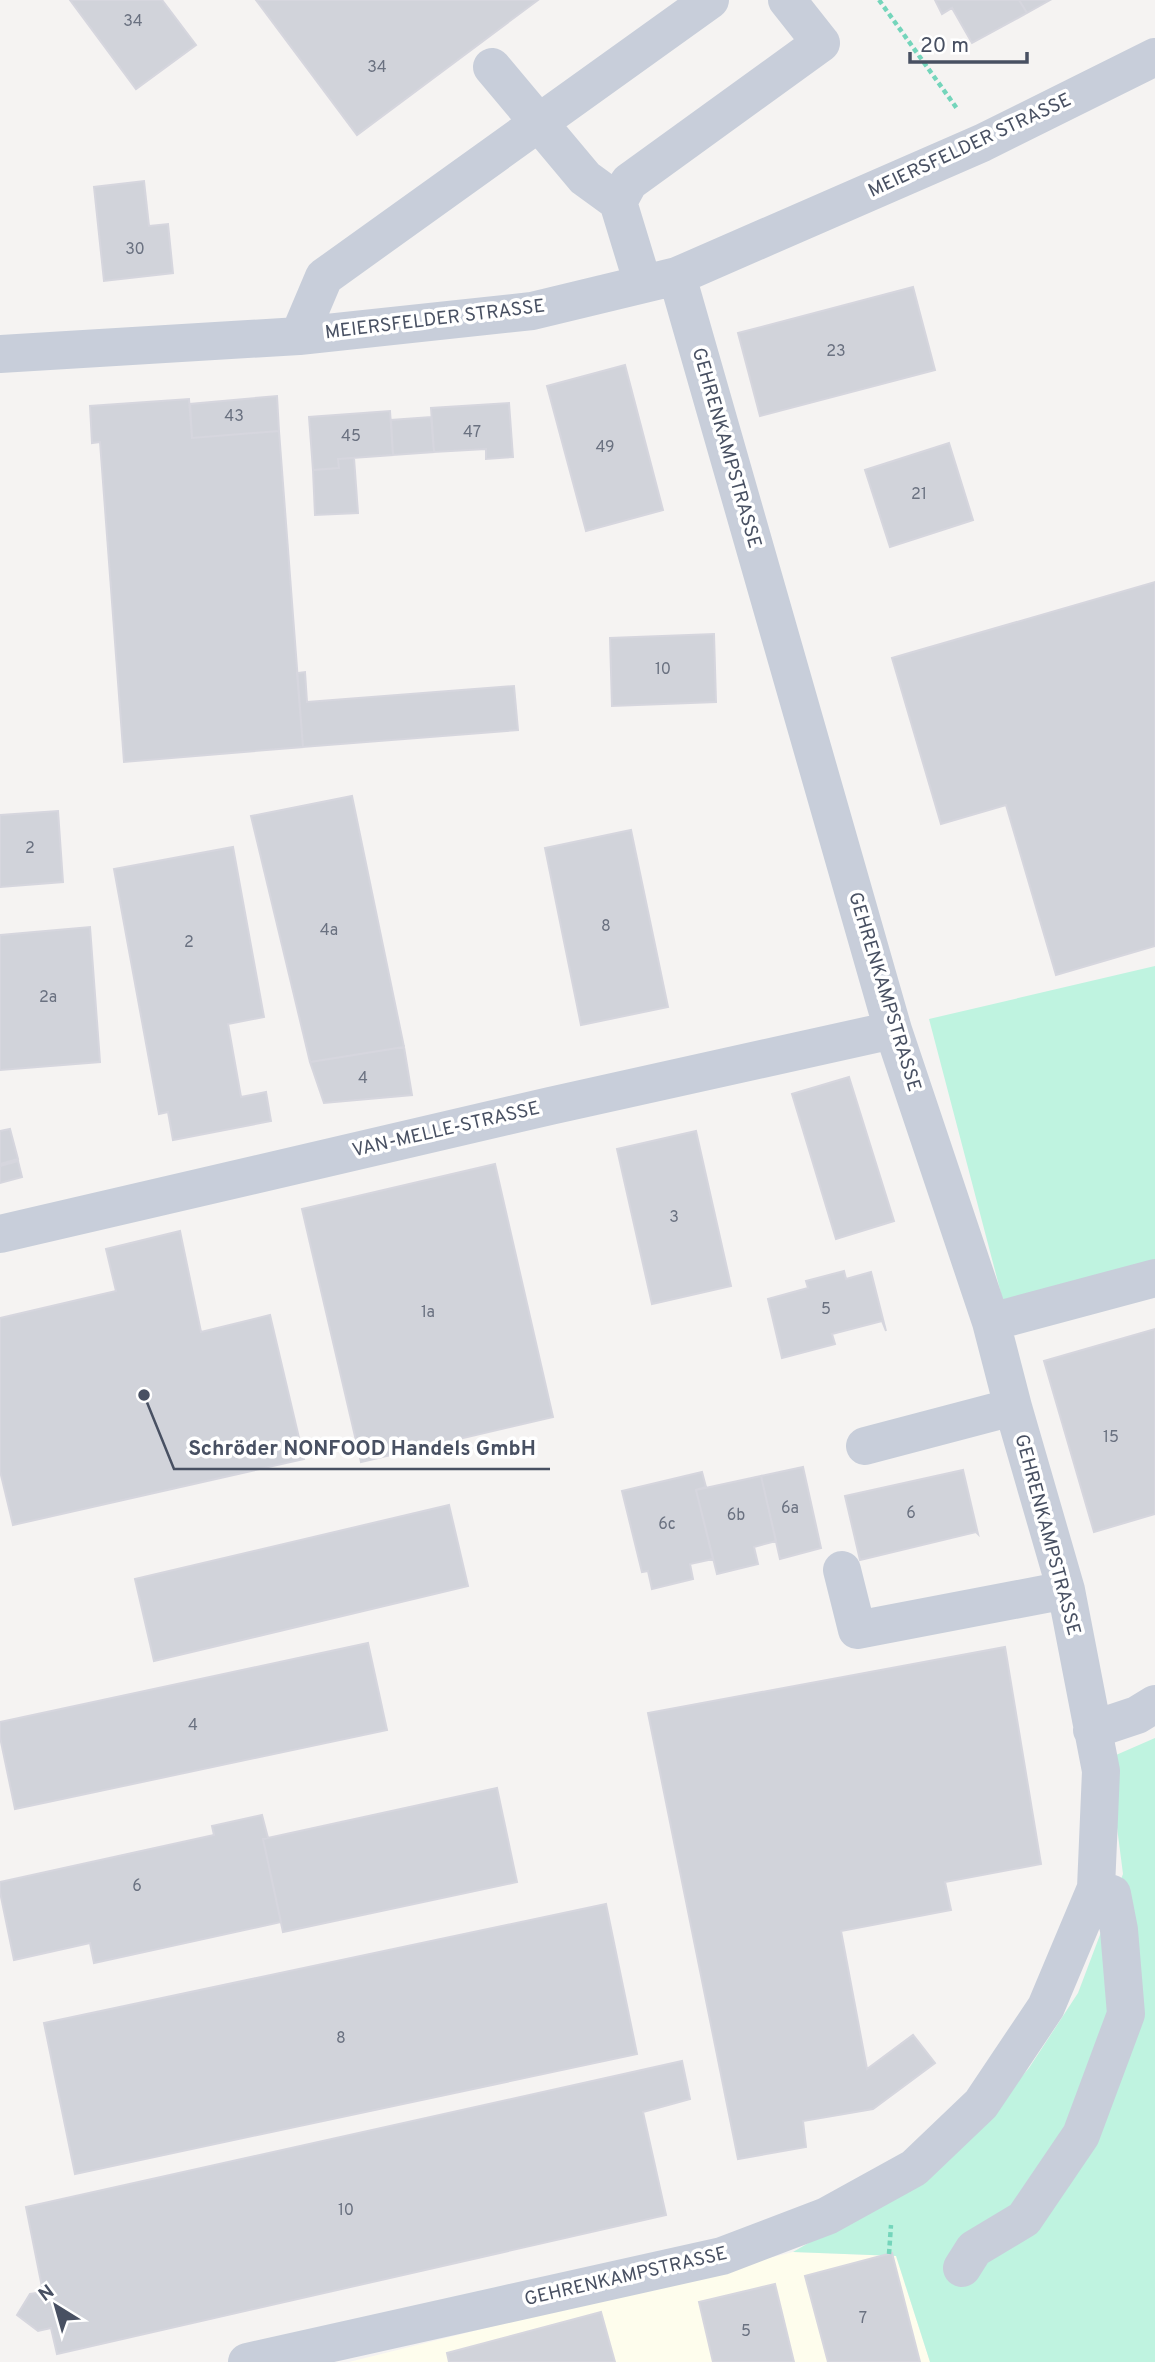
<svg xmlns="http://www.w3.org/2000/svg" width="1155" height="2362" viewBox="0 0 1155 2362" font-family="Overpass,sans-serif">
	<style>
		.commercial { fill: #fefded }
		.green { fill: #bff3e0 }
		.building { fill: #d1d3da; stroke: #d6d6de; stroke-width: 2 }
		.lines { fill: none; stroke-linecap: round; stroke-linejoin: round }
		.path { stroke: #74d5bb; stroke-width: 4.5; stroke-dasharray: 5 3.5; stroke-linecap: butt }
		.minor { stroke: #c8ceda; stroke-width: 38 }
		.labels { text-anchor: middle; dominant-baseline: central; stroke-width: 7; stroke-linejoin: round; paint-order: stroke }
		.number-label { font-size: 16px; fill: #6a7180 }
		.street-label { font-size: 19px; fill: #485062; stroke: #fff }
		.leader { fill: none; stroke: #485062; stroke-width: 2.5 }
		.callout-dot { fill: #485062; stroke: #fff; stroke-width: 2.5 }
		.callout-label { font-size: 21px; text-anchor: middle; font-weight: bold; fill: #485062; stroke: #fff; stroke-width: 7; stroke-linejoin: round; paint-order: stroke }
	</style>
	<rect width="100%" height="100%" fill="#f5f3f2"/>
	<path class="commercial" d="M793,2252L896,2256L930,2362H349Z"/>
	<path class="green" d="M1155,966V1260L1003,1301L929,1019Z
		M1155,1738V2362H930L896,2256L793,2252L891,2195L969,2138L1029,2068L1078,1993L1123,1874L1114,1804L1116,1755Z"/>
	<path class="building" d="M70,0H162L196,45L136,89Z
		M256,0H538L357,135Z
		M935,0H1019L1027,13L972,43L952,8L942,14Z
		M1019,0H1050L1027,13Z
		M144,181L149,226L168,224L173,273L104,281L94,187Z
		M913,287L935,370L760,416L738,333Z
		M625,365L663,510L586,531L547,386Z
		M277,396L279,431L192,438L190,404Z
		M189,399L192,438L279,431L303,747L124,762L100,442L92,443L90,406Z
		M509,403L513,457L486,459V449L434,452L431,408Z
		M390,411L393,455L338,459L339,468L313,470L309,417Z
		M431,417L434,452L393,455L391,420Z
		M949,443L973,520L890,547L865,470Z
		M354,458L358,513L315,515L313,470L339,468L338,459Z
		M1155,582V946L1056,975L1006,805L941,824L892,658Z
		M714,634L716,702L612,706L610,638Z
		M305,672L307,702L514,686L518,730L303,747L297,673Z
		M352,796L404,1047L310,1062L251,816Z
		M58,811L63,882L0,887V815Z
		M631,830L668,1007L581,1025L545,848Z
		M233,847L264,1017L228,1024L241,1097L266,1092L271,1121L173,1140L168,1112L159,1114L114,869Z
		M90,927L100,1062L0,1070V935Z
		M404,1047L412,1095L324,1103L310,1062Z
		M849,1077L894,1221L836,1239L792,1094Z
		M10,1129L18,1159L0,1164V1131Z
		M696,1131L731,1286L652,1304L617,1149Z
		M18,1161L22,1177L0,1183V1166Z
		M495,1164L553,1417L361,1462L302,1209Z
		M180,1231L201,1332L270,1315L304,1459L13,1525L0,1471V1318L116,1291L106,1249Z
		M844,1271L846,1279L871,1272L886,1331L882,1321L832,1334L835,1344L782,1358L768,1299L808,1288L806,1281Z
		M1155,1329V1514L1094,1532L1044,1361Z
		M803,1467L821,1548L780,1559L761,1476Z
		M963,1470L978,1534L976,1532L860,1560L845,1496Z
		M702,1472L706,1487L696,1490L713,1559L690,1564L693,1579L652,1589L648,1571L642,1572L622,1491Z
		M761,1476L776,1541L754,1547L758,1564L717,1574L696,1490Z
		M449,1505L468,1586L154,1661L135,1579Z
		M368,1643L387,1730L15,1809L0,1737V1722Z
		M1005,1647L1041,1864L945,1882L951,1910L841,1931L867,2069L913,2035L935,2063L873,2109L803,2121L806,2147L738,2159L648,1713Z
		M497,1788L517,1882L283,1932L263,1839Z
		M262,1815L268,1838L263,1839L281,1922L94,1963L90,1943L14,1960L0,1892V1882L214,1835L212,1826Z
		M606,1904L637,2054L75,2174L44,2023Z
		M682,2061L690,2099L643,2112L666,2215L57,2354L51,2328L38,2331L17,2315L30,2294L43,2292L26,2207Z
		M892,2253L920,2362H828L805,2276Z
		M775,2284L794,2362H713L699,2302Z
		M601,2312L615,2362H449L447,2353Z"/>
	<g class="lines">
		<path class="path" d="M879,0L958,110
			M889,2254L891,2225"/>
		<path class="minor" d="M492,67L585,178L618,202
			M643,284L618,202L629,182L821,43L787,0
			M299,336L324,277L710,0
			M0,354L299,336L532,311L677,276L982,143L1155,57
			M0,1234L550,1106L893,1030
			M991,1322L1155,1278
			M865,1446L1013,1407
			M842,1570L857,1630L1066,1590
			M1092,1730L1137,1715L1155,1704
			M962,2268L974,2249L1024,2219L1081,2135L1126,2014L1119,1930L1112,1894L1096,1888
			M247,2362L722,2256L827,2216L914,2168L981,2104L1046,2007L1096,1888L1101,1771L1066,1590L1013,1407L991,1322L893,1030L677,276"/>
	</g>
	<g class="labels">
		<g class="number-label">
			<text x="133" y="22">34</text>
			<text x="377" y="68">34</text>
			<text x="135" y="250">30</text>
			<text x="836" y="352">23</text>
			<text x="234" y="417">43</text>
			<text x="472" y="433">47</text>
			<text x="351" y="437">45</text>
			<text x="605" y="448">49</text>
			<text x="919" y="495">21</text>
			<text x="663" y="670">10</text>
			<text x="30" y="849">2</text>
			<text x="606" y="927">8</text>
			<text x="329" y="931">4a</text>
			<text x="189" y="943">2</text>
			<text x="48" y="998">2a</text>
			<text x="363" y="1079">4</text>
			<text x="674" y="1218">3</text>
			<text x="826" y="1310">5</text>
			<text x="428" y="1313">1a</text>
			<text x="1111" y="1438">15</text>
			<text x="790" y="1509">6a</text>
			<text x="911" y="1514">6</text>
			<text x="736" y="1516">6b</text>
			<text x="667" y="1525">6c</text>
			<text x="193" y="1726">4</text>
			<text x="137" y="1887">6</text>
			<text x="341" y="2039">8</text>
			<text x="346" y="2211">10</text>
			<text x="863" y="2319">7</text>
			<text x="746" y="2332">5</text>
		</g>
		<g class="street-label">
			<text transform="translate(970 146) rotate(-25)">MEIERSFELDER STRASSE</text>
			<text transform="translate(435 320) rotate(-7)">MEIERSFELDER STRASSE</text>
			<text transform="translate(726 448) rotate(74)">GEHRENKAMPSTRASSE</text>
			<text transform="translate(884 992) rotate(73)">GEHRENKAMPSTRASSE</text>
			<text transform="translate(446 1130) rotate(-13)">VAN-MELLE-STRASSE</text>
			<text transform="translate(1047 1535) rotate(75)">GEHRENKAMPSTRASSE</text>
			<text transform="translate(626 2277) rotate(-13)">GEHRENKAMPSTRASSE</text>
		</g>
	</g>
	<path class="leader" d="M144 1395L174 1469H550"/>
	<circle class="callout-dot" cx="144" cy="1395" r="7"/>
	<g class="callout-label">
		<text x="362" y="1455">Schröder NONFOOD Handels GmbH</text>
	</g>
	<g transform="translate(56 2306) rotate(323)" stroke="#ffffff" stroke-width="5" paint-order="stroke">
	<path d="M0-5L12 26L0 18L-12 26Z" fill="#485062"/>
	<text y="-10" font-size="19" font-weight="bold" text-anchor="middle" fill="#485062">N</text>
	</g>
	<path d="M910 52v10h117v-10" fill="none" stroke="#485062" stroke-width="3.5"/>
	<text x="920" y="52" font-size="21" fill="#485062" stroke="#ffffff" stroke-width="5" paint-order="stroke">20 m</text>
</svg>
